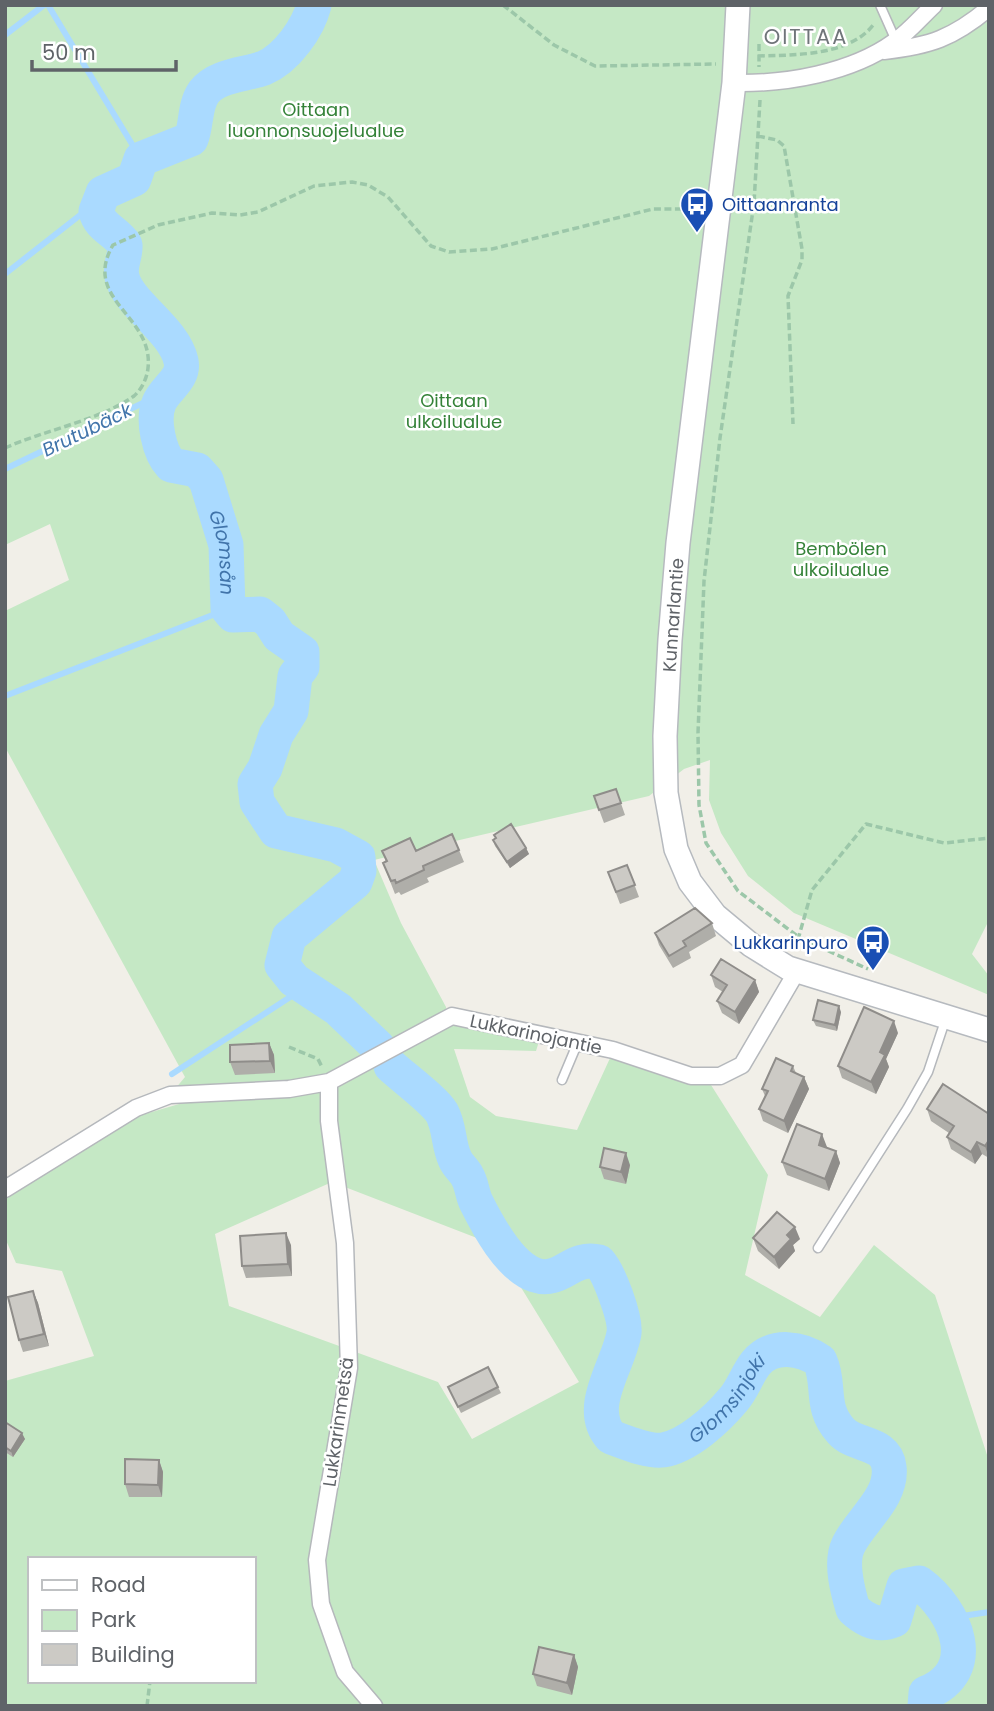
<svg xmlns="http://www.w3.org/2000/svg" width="994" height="1711" viewBox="0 0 994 1711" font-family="Poppins,sans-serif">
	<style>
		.green { fill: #c5e8c5; fill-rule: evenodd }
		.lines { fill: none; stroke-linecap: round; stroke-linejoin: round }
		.stream { stroke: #aadaff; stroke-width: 6 }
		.river { stroke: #aadaff; stroke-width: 35 }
		.service-casing { stroke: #b5b8bc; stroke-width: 11 }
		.minor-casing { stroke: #b5b8bc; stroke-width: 19 }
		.secondary-casing { stroke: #b6babf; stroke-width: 26 }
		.path { stroke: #9cc7a9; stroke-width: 3.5; stroke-dasharray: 7 3.5; stroke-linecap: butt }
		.service { stroke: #fff; stroke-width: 8 }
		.minor { stroke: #fff; stroke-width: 16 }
		.secondary { stroke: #fff; stroke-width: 23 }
		.wall { fill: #afaea9 }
		.shaded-wall { fill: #8f8d8a }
		.building { fill: #cccac5; stroke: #8f8d8a; stroke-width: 2 }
		.labels { text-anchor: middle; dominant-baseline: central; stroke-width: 5; stroke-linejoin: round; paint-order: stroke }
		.park-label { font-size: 18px; fill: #348238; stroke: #fff }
		.transit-label { font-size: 18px; fill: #164399; stroke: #fff; text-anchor: start }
		.street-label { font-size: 18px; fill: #5f6368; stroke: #fff }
		.water-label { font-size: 19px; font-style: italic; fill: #4174aa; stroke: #fff }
		.quarter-label { font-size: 21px; letter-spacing: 2px; fill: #70757a; stroke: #fff }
	</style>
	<rect width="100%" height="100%" fill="#f1efe8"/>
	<path class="green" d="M5,5H989V920L972,954L989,976V995L794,913L748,876L721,833L709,800L710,760L684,769L649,796L374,860L401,923L446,1007L448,1026L477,1024L540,1038L536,1051L454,1049L470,1097L496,1116L577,1130L611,1056L692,1084L711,1085L768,1175L745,1275L820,1317L874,1245L935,1295L989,1461V1706H5V1381L94,1356L62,1271L16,1263L5,1238V1198L138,1116L210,1095H170L185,1077L5,747V611L69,580L50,524L5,545ZM332,1182L495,1245L579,1382L472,1439L438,1382L229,1306L215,1234ZM30,1559H254V1681H30Z"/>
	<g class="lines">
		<path class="stream" d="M48,5L141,159
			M5,35L44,5
			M5,274L98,201
			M5,469L168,391
			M5,696L228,609
			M172,1074L304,988
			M949,1618L989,1612"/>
		<g class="river">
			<path id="s1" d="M314,5C308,28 287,58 264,68C245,75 217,75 204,92C194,106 197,124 191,139L141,159L134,179L103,193L96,211C99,227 117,232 125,245C126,256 119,265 122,277C128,304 174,329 181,361C185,379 165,388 159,403C152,420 159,452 171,465L197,470L206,480L226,545L228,609L233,615L260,614L270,622L279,636L302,652V667L295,676L291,711L276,735L265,768L255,784L257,802L276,831L336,845L358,857L359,871L355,882L289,937L282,965L294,980L338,1009L378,1047"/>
			<path id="s2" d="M391,1066C404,1078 434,1100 442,1113C450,1128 448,1144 455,1159C458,1166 464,1170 467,1176C472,1184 472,1194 476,1202C488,1226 509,1266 535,1275C561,1284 572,1255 599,1262C609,1273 626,1318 624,1333C619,1365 585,1407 611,1437C625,1442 648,1452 663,1450C688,1446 717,1419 733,1400C743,1389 747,1374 756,1363C773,1343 802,1348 820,1361C831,1385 819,1407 841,1431C855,1447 886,1441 889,1467C893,1498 859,1521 848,1546C840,1563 848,1592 853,1609C865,1620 878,1627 894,1620L904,1586L919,1583C956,1610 982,1671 926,1693L925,1706"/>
		</g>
		<g class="service-casing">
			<path id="service" d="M880,5L896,41
				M562,1080L578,1042
				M818,1248L907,1109L928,1072L946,1018"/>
		</g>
		<g class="minor-casing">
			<path id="minor" d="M884,51C930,46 953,38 989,8
				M734,83C786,84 851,73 894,42C909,32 921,17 934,5
				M329,1082V1121L345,1243L349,1368L317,1560L321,1604L345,1672L374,1706
				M5,1189L136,1108L170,1095L289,1089L329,1082L452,1016L613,1050L691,1076H720L742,1065L797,971"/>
		</g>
		<g class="secondary-casing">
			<path id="secondary" d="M738,5L734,83L678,543L670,640L665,736L666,793L676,849L690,882L715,915L751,945L788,968L989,1030"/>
		</g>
		<path class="path" d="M503,5L554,45L595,66L716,64
			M759,44V67
			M758,56C795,55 850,56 874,24
			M760,100L754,203L720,438L704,581L698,733L699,805L706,843L738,891L800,938L868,969
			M758,136L777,140L784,146L802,249V260L788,296L793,424
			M5,448C42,431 103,419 134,396C142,389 147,378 148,368C154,315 81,300 113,245L158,225L212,213L240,215L258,212L314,186L352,182L368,185L388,197L431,246L449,252L492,249L653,209H698
			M795,950L812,890L866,824L944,843L989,838
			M289,1047L318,1059L322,1067
			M147,1706L150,1681"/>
		<use href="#service" class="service"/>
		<use href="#minor" class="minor"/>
		<use href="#secondary" class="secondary"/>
	</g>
	<path class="wall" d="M616,789L625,815L604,823L594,796Z
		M496,838L526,848L529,854L510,868L495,846L493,840Z
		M459,850L464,862L427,878L429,882L401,895L399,892L395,894L383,863L386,862L382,851Z
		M627,865L639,897L620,904L608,872Z
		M712,923L716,936L689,952L691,958L673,968L659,945L655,933Z
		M711,975L755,980L759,992L739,1024L722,1013L717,1001L723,992L715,987Z
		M841,1012L837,1031L816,1026L813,1020Z
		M898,1033L886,1059L889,1067L876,1094L842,1078L838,1066Z
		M269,1043L274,1055L275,1073L235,1075L230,1062Z
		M793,1066L796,1073L804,1077L809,1089L788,1133L763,1121L759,1109L765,1096L762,1089Z
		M927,1109L989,1114V1158L982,1154L975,1164L951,1149L947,1137L949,1133L931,1121Z
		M827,1147L826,1148L836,1151L840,1163L829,1191L787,1175L782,1162Z
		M630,1165L626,1184L604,1179L600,1167Z
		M753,1238L800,1239L793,1245L795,1251L779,1269L758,1251Z
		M291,1245L292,1276L246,1278L242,1266Z
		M33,1291L38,1303L49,1346L23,1352L19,1340Z
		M448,1387H498L501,1393L461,1413Z
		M5,1422L25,1439L13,1457L5,1452Z
		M159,1460L163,1472L162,1497H129L125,1484Z
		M574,1655L578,1667L572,1695L537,1686L533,1674Z"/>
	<path class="shaded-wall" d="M526,848L529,854L510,868L507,862Z
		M755,980L759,992L739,1024L735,1012Z
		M839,1006L841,1012L837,1031L835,1025Z
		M894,1021L898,1033L886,1059L889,1067L876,1094L871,1082L880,1052Z
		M269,1043L274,1055L275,1073L270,1061Z
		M804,1077L809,1089L788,1133L784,1121Z
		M822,1134L827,1147L823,1157L819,1145Z
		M989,1140V1158L985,1146Z
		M977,1142L982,1154L975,1164L971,1152Z
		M836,1151L840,1163L829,1191L825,1179Z
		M626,1153L630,1165L626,1184L621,1172Z
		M795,1227L800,1239L793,1245L795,1251L779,1269L774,1257L787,1235Z
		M286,1233L291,1245L292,1276L288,1264Z
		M33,1291L38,1303L49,1346L44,1334Z
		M22,1433L25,1439L13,1457L11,1451Z
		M159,1460L163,1472L162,1497L158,1485Z
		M574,1655L578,1667L572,1695L567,1683Z"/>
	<path class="building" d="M616,789L621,803L599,810L594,796Z
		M511,824L526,848L507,862L493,840L496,838L494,835Z
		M452,834L459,850L423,866L424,870L396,883L395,880L391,881L383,863L387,861L382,851L410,838L416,851Z
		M627,865L635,885L616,892L608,872Z
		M695,908L712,923L683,941L686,946L669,956L655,933Z
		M721,959L755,980L735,1012L717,1001L727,985L711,975Z
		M818,1000L839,1006L835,1025L813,1020Z
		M864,1007L894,1021L880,1052L885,1055L871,1082L838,1066Z
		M269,1043L270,1061L230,1062V1045Z
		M776,1058L793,1066L791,1071L804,1077L784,1121L759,1109L768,1091L762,1089Z
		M943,1084L989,1114V1140L985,1146L977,1142L971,1152L947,1137L954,1126L927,1109Z
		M797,1124L822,1134L819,1145L836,1151L825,1179L782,1162Z
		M604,1148L626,1153L621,1172L600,1167Z
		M777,1212L795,1227L787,1235L791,1239L774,1257L753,1238Z
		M286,1233L288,1264L242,1266L240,1236Z
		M33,1291L44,1334L19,1340L8,1297Z
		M488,1367L498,1387L458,1407L448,1387Z
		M5,1422L22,1433L11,1451L5,1447Z
		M125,1459L159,1460L158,1485L125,1484Z
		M539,1647L574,1655L567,1683L533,1674Z"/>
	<defs>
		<g id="bus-pin" transform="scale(1.75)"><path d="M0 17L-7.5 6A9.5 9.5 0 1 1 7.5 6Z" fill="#1a4fb4" stroke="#fff"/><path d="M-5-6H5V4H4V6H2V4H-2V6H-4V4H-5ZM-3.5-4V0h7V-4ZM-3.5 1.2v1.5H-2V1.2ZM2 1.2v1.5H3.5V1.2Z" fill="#fff"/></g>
	</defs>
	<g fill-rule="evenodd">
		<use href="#bus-pin" x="697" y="204"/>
		<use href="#bus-pin" x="873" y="942"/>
	</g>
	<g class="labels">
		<g class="park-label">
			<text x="316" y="109">Oittaan<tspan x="316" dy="21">luonnonsuojelualue</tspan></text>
			<text x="454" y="400">Oittaan<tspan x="454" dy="21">ulkoilualue</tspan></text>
			<text x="841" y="548">Bembölen<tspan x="841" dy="21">ulkoilualue</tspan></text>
		</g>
		<g class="transit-label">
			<text x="722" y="204">Oittaanranta</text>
			<text x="848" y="942" text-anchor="end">Lukkarinpuro</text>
		</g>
		<g class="street-label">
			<text transform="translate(673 615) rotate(-86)">Kunnarlantie</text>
			<text transform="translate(536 1034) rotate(12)">Lukkarinojantie</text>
			<text transform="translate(338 1422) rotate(-82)">Lukkarinmetsä</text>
		</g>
		<g class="water-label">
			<text transform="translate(87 430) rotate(-26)">Brutubäck</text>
			<text stroke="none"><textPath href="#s1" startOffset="737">Glomsån</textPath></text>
			<text stroke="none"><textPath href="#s2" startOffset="654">Glomsinjoki</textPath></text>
		</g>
		<g class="quarter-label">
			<text x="806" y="36">OITTAA</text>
		</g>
	</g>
	<rect width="994" height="1711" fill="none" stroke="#5f6368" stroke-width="14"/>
	<rect x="28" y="1557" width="228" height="126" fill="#ffffff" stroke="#bfc1c3" stroke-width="2"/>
	<rect x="42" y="1580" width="35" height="10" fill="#ffffff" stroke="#bfc1c3" stroke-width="2"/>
	<text x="91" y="1592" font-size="21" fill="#5f6368">Road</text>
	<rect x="42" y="1610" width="35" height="21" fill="#c5e8c5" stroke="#bfc1c3" stroke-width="2"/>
	<text x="91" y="1627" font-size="21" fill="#5f6368">Park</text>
	<rect x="42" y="1644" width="35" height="21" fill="#cccac5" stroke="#bfc1c3" stroke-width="2"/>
	<text x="91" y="1662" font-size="21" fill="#5f6368">Building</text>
	<path d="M32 60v10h144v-10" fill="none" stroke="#5f6368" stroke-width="3.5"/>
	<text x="42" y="60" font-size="21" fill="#5f6368" stroke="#ffffff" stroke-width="5" paint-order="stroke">50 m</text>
</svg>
